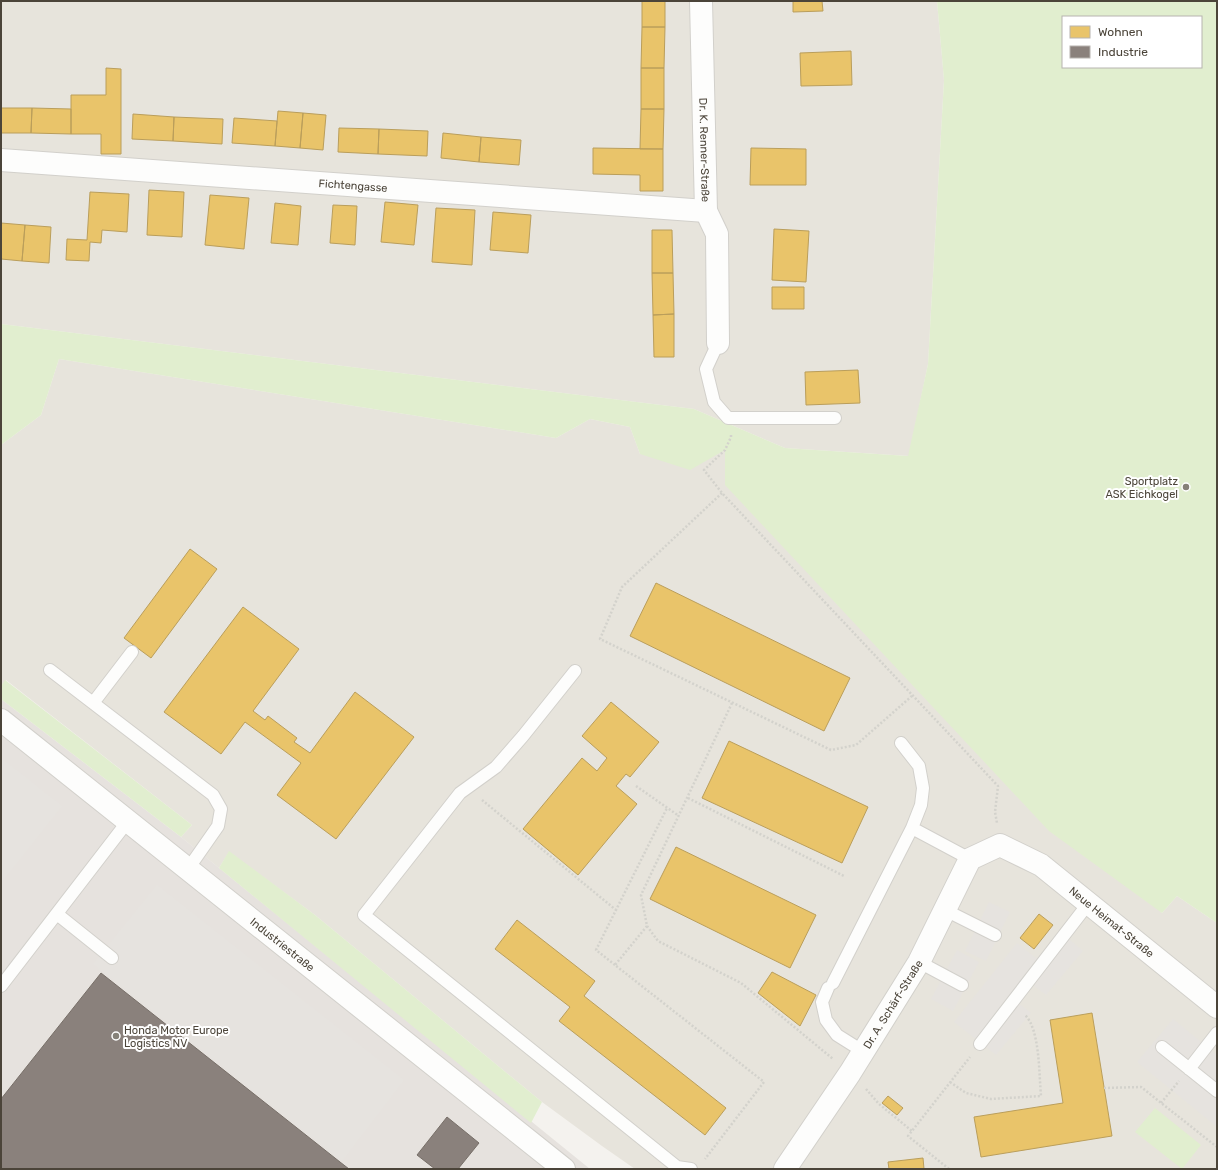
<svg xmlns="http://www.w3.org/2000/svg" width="1218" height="1170" viewBox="0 0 1218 1170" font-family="Rubik,sans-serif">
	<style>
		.residential { fill: #e7e4dc }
		.industrial { fill: #e6e2de }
		.green { fill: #e1eecf; fill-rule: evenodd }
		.parking { fill: #e6e3df }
		.homes { fill: #e9c46a; stroke: #ba9e5b }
		.industry { fill: #8a817c; stroke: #776f68 }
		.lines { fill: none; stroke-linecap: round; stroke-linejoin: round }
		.lane-casing { stroke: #d2d0cb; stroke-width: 14 }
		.street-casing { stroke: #d2d0cb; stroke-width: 24 }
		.path { stroke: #d3d2cc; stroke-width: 2.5; stroke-dasharray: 2 2; stroke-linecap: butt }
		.lane { stroke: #fdfdfc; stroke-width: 12 }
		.street { stroke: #fdfdfc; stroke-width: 22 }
		.poi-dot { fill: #868178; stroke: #fff; stroke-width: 1.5 }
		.labels { text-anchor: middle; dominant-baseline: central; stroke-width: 4; stroke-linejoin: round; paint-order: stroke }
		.street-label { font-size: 11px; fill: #4b4439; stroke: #fff }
		.poi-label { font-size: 11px; fill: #4b4439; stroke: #fff; text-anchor: end }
	</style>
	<rect width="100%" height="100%" fill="#f4f2ee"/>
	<path class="residential" d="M1,1H937L944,80L928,364L909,456L785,448L694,409L1,324Z
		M59,359L556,438L590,419L630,427L640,454L725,450L1162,913L1177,896L1217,923V1169H635L602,1146L542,1102L315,915L229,852L219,868L181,837L192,825L6,680L1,686V445L41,415Z"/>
	<path class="industrial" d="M1,699L181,837L590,1169H1Z"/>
	<path class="green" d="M937,1H1217V923L1177,896L1162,913L1049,831L725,485V450L690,470L640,454L630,427L590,419L556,438L59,359L41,415L1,445V324L694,409L785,448L908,456L928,364L944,80ZM1063,17H1201V67H1063Z
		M5,680L192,825L181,837L1,699V686Z
		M229,851L315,915L542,1102L531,1123L219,868Z
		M1155,1108L1201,1145L1182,1169L1135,1132Z"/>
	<path class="parking" d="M1,758L62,806L1,883Z
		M157,885L404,1080L342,1161L93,964Z
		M989,902L1010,912L986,961L965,951Z
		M1068,938L1083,951L1046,995L1033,985L1018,1003L1031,1013L996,1055L954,1022L1017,943L1046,966Z
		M957,950L979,962L953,1011L931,999Z
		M1173,1019L1217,1055V1127L1137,1062Z"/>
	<path class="homes" d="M642,1H665V27H642Z
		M793,1H822L823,11L793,12Z
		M642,27H665L664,68H641Z
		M851,51L852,85L801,86L800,53Z
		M106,68L121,69V154H101V134H71V95H106Z
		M641,68H664V109H641Z
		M1,108H32L31,133H1Z
		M32,108L71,109V134L31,133Z
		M641,109H664L663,149H640Z
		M278,111L303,113L300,148L275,146Z
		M303,113L326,115L323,150L300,148Z
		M133,114L174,117L173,141L132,139Z
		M174,117L223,119L222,144L173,141Z
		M234,118L277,121L275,146L232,143Z
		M339,128L379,129L378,154L338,152Z
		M379,129L428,131L427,156L378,154Z
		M443,133L481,137L479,162L441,158Z
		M481,137L521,140L519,165L479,162Z
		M593,148L663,149V191H640V175L593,174Z
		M751,148L806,149V185H750Z
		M149,190L184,192L182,237L147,235Z
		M90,192L129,194L127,232L102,230L101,243L90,242L89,261L66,260L67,239L87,240Z
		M210,195L249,198L244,249L205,245Z
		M385,202L418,205L414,245L381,242Z
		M275,203L301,206L298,245L271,243Z
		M333,205L357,206L355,245L330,243Z
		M436,208L475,210L472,265L432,262Z
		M493,212L531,215L528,253L490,250Z
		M1,223L25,225L22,261L1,259Z
		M25,225L51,227L49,263L22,261Z
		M774,229L809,231L806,282L772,280Z
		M652,230H672L673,273H652Z
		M652,273H673L674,314L653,315Z
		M772,287H804V309H772Z
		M674,314V357H654L653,315Z
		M858,370L860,403L806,405L805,372Z
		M190,549L217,569L151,658L124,638Z
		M656,583L850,678L824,731L630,636Z
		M243,607L299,649L253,711L265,720L268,716L297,738L294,742L310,753L355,692L414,737L336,839L277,795L301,763L245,722L221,754L164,712Z
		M611,702L659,742L630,777L626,774L616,786L637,804L578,875L523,829L582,758L597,771L607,758L582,736Z
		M729,741L868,807L842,863L702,798Z
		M676,847L816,915L790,968L650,899Z
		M1039,914L1053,925L1034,949L1020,938Z
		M517,920L595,981L584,996L726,1108L705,1135L559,1021L570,1007L495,949Z
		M772,972L816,995L800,1026L758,993Z
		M1092,1013L1112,1136L981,1157L974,1117L1063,1103L1050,1020Z
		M888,1096L903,1108L897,1115L882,1103Z
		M923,1158L924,1169H889L888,1162Z"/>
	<path class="industry" d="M101,973L340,1162L349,1169H1V1099Z
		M447,1117L479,1143L458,1169H435L417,1155Z"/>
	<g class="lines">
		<g class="lane-casing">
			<path id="lane" d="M718,343L706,369L714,402L728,418H835
				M50,670L213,795L221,809L218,826L188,869
				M575,671L523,736L496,767L460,793L364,915L677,1167L691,1169
				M93,703L132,652
				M901,743L919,766L923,788L921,805L912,828L970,859
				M945,910L995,935
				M57,914L112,958
				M919,962L962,985
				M833,983L912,828
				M1,986L128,821
				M828,988L822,1002L826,1020L837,1035L864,1052
				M980,1044L1088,904
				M1162,1047L1217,1091
				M1189,1069L1217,1033"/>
		</g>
		<g class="street-casing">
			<g id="street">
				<path id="s1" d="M701,1L706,211L717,234L718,343"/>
				<path id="s2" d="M1,160L706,211"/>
				<path id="s3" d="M1,720L564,1169"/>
				<path id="s4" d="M785,1169L850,1073L919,962L970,859L1000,845L1041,865L1217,1007"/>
			</g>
		</g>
		<path class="path" d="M731,435V437L725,450L704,470L722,493L998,786L995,812L997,823
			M722,493L622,587L600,639L831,750L856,745L913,695
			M732,703L641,895L647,926L658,941L741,983L833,1059
			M636,786L679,816
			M688,798L844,876
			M482,800L616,910
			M647,926L615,965L764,1082L705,1159
			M615,965L596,950L667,808
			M950,1082L966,1093L991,1099L1041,1096C1039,1075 1040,1029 1025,1015
			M1104,1088L1141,1087L1217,1147
			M866,1089L879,1104L912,1131
			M1161,1103L1179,1081
			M949,1169L908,1136L970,1057"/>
		<use href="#lane" class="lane"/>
		<use href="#street" class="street"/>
	</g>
	<g class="poi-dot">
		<circle cx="1186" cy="487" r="4"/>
		<circle cx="116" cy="1036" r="4"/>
	</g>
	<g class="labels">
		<g class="street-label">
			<text stroke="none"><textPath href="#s1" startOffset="149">Dr. K. Renner-Straße</textPath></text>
			<text stroke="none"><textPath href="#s2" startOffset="353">Fichtengasse</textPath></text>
			<text stroke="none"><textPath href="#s4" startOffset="531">Neue Heimat-Straße</textPath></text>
			<text stroke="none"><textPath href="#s3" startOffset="360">Industriestraße</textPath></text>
			<text stroke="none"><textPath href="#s4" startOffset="197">Dr. A. Schärf-Straße</textPath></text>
		</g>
		<g class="poi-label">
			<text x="1178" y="481">Sportplatz<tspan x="1178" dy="13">ASK Eichkogel</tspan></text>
			<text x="124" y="1030" text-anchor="start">Honda Motor Europe<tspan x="124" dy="13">Logistics NV</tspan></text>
		</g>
	</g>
	<rect width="1218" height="1170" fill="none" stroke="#4b4439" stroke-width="4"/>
	<rect x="1062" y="16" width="140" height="52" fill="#ffffff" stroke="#b7b4b0"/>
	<rect x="1070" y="26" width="20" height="12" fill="#e9c46a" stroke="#b7b4b0"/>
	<text x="1098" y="36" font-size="12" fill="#4b4439">Wohnen</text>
	<rect x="1070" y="46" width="20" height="12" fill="#8a817c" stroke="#b7b4b0"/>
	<text x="1098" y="56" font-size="12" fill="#4b4439">Industrie</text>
</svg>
